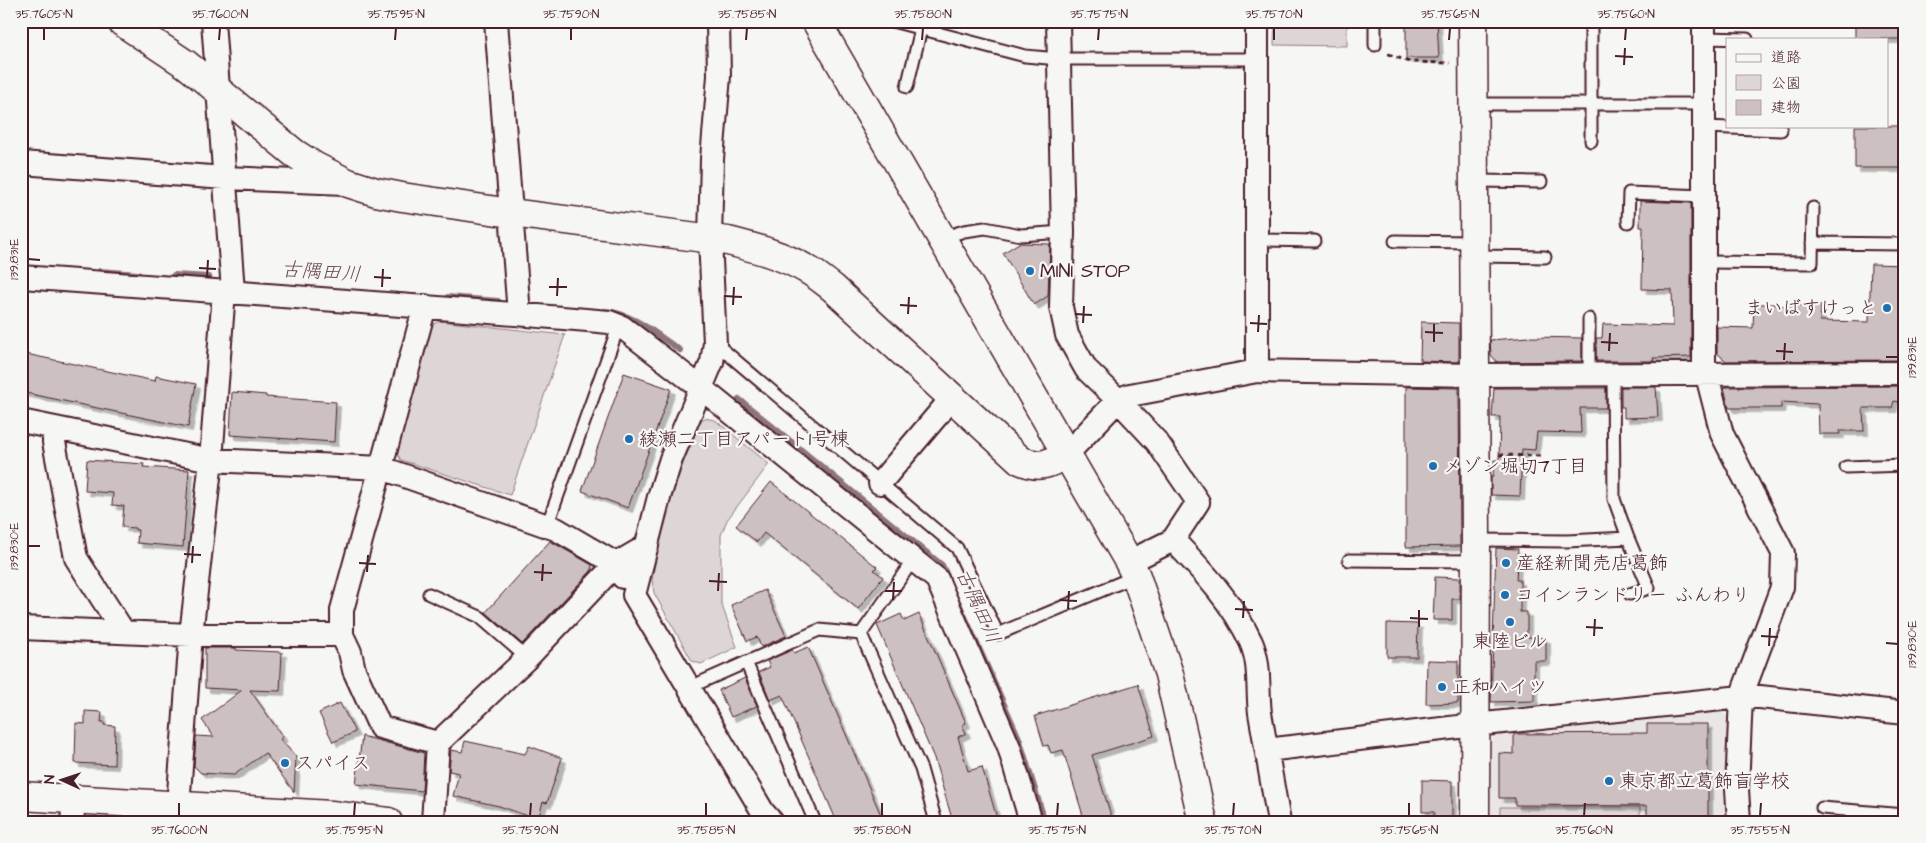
<svg xmlns="http://www.w3.org/2000/svg" width="1926" height="843" viewBox="0 0 1926 843" font-family="'Architects Daughter','Klee One',sans-serif">
	<style>
		.built { fill: #e9e6e3 }
		.green { fill: #ddd6d5; stroke: #947a80 }
		.lines { fill: none; stroke-linecap: round; stroke-linejoin: round }
		.stream { stroke: #8e747a; stroke-width: 6 }
		.building { fill: #ccc1c0; stroke: #4a1f2b; filter: url(#shadow) }
		.lane-casing { stroke: #4a1f2b; stroke-width: 15 }
		.street-casing { stroke: #4a1f2b; stroke-width: 26 }
		.secondary-casing { stroke: #4a1f2b; stroke-width: 31 }
		.primary-casing { stroke: #4a1f2b; stroke-width: 31 }
		.path { stroke: #4a1f2b; stroke-width: 3; stroke-dasharray: 5 4; stroke-linecap: butt }
		.lane { stroke: #f6f6f2; stroke-width: 11 }
		.street { stroke: #f6f6f2; stroke-width: 22 }
		.secondary { stroke: #f6f6f2; stroke-width: 28 }
		.primary { stroke: #f6f6f2; stroke-width: 28 }
		.ticks { fill: none; stroke: #4a1f2b; stroke-width: 2 }
		.poi-dot { fill: #1f6fb2; stroke: #f6f6f2; stroke-width: 2 }
		.labels { text-anchor: middle; dominant-baseline: central; stroke-width: 4.5; stroke-linejoin: round; paint-order: stroke }
		.poi-label { font-size: 19px; fill: #4a1f2b; stroke: #f6f6f2; text-anchor: start }
		.water-label { font-size: 20px; font-style: italic; fill: #6c4a52; stroke: #f6f6f2 }
		.neatline { fill: none; stroke: #4a1f2b; stroke-width: 2 }
		.ticks-label { font-size: 12px; text-anchor: middle; fill: #4a1f2b }
	</style>
	<defs>
		<filter id="shadow"><feDropShadow dx="4.5" dy="4.5" stdDeviation="0" flood-color="#0004"/></filter>
	</defs>
	<rect width="100%" height="100%" fill="#f6f6f2"/>
	<filter id="ink" filterUnits="userSpaceOnUse"><feTurbulence type="fractalNoise" baseFrequency=".02" numOctaves="2"/><feDisplacementMap in="SourceGraphic" scale="10" xChannelSelector="R" yChannelSelector="G"/><feConvolveMatrix kernelMatrix="1 2 1 2 8 2 1 2 1" color-interpolation-filters="sRGB"/></filter>
	<g filter="url(#ink)">
		<path class="built" d="M1721,710L1727,717L1730,822H1491L1489,743L1497,733Z"/>
		<path class="green" d="M1275,21H1347V46L1274,45Z
			M439,321L565,335L510,495L401,460L396,452L430,326Z
			M704,418L715,420L769,464L727,520L721,535V603L737,647L701,664L692,661L654,593L652,580L657,553L678,476L700,422Z
			M1500,807H1640V822H1500Z"/>
		<g class="lines">
			<path class="stream" d="M100,271L138,274
				M174,275L209,277
				M448,297L498,301
				M605,311C633,313 657,335 680,350
				M739,399L942,565L948,578
				M958,601L1019,738L1045,822"/>
		</g>
		<path class="building" d="M1406,21H1437L1439,58H1406Z
			M1855,21H1899L1900,39H1855Z
			M1855,126H1900V168H1855Z
			M1640,201L1691,203V357L1653,358L1654,361H1596V338H1602L1603,324L1673,326L1672,290L1642,289L1643,227H1640Z
			M1019,243L1050,244L1048,296L1034,305L1003,253Z
			M1871,264L1905,265L1904,360L1726,361L1717,353V327L1753,328L1754,304H1777V306L1821,305L1820,321L1869,322Z
			M1421,322L1459,323V362L1420,361Z
			M1529,337L1582,338V361L1497,362L1491,355L1490,340Z
			M21,353L155,381L156,376L196,384L188,427L21,392Z
			M624,373L671,389L628,508L582,491Z
			M1905,386V403L1894,401L1892,408H1863L1864,431H1839L1840,434H1819L1818,404L1781,402V408H1729L1724,387Z
			M1406,387L1459,388L1460,546L1406,547Z
			M1621,387H1656L1658,417L1624,418V407H1621Z
			M1494,388H1606V408H1580L1581,433L1537,432L1535,450L1522,449L1520,496L1491,495V477H1493L1494,460H1499L1500,417H1492Z
			M232,392L266,395V397L336,402L334,442L230,435Z
			M87,460L144,464L143,467L189,470L183,547L137,543L138,530H135V528L122,527L124,506L112,505L113,493L85,491Z
			M771,482L877,567L874,570L883,577L858,609L764,533L757,542L736,526Z
			M550,541L592,565L591,571L522,644L486,612Z
			M1496,548L1518,549L1516,580H1520V612H1527V637L1546,638V661H1534V701L1491,702Z
			M1435,577L1460,578V599H1452V620H1433Z
			M765,590L786,636L761,647L757,637L747,641L731,605Z
			M901,614L904,621L919,614L966,723L962,725L966,733L958,737L968,771L982,767L998,822H953L934,758L877,625Z
			M1387,623L1418,624L1417,657H1387Z
			M808,647L815,663L884,822H837L782,695L770,700L759,672L770,667L767,661L792,650L794,653Z
			M205,648H236V650L282,652L280,691L250,690L283,737L280,739L296,757L294,792L265,753L234,775L201,773L194,766L196,736L214,737L202,720L242,690L205,688Z
			M1427,660L1458,661V703L1426,704Z
			M745,678L757,706L731,717L719,690Z
			M1138,684L1154,736L1092,755L1113,822H1085L1063,750L1051,753L1048,745L1044,746L1035,716Z
			M340,703L355,732L333,742L319,713Z
			M85,711L102,712L101,722H104V725L115,726L114,765L75,763L76,723L85,724Z
			M1647,724H1708V822H1647V806L1515,805V798H1499V753L1514,754V734L1647,733Z
			M362,736L424,753L422,791L356,784Z
			M465,741L525,754L529,746L562,758L547,803L543,802L539,816L535,814L534,818L499,806L453,796L459,773L449,771L451,750L462,752Z
			M1422,780L1452,781V822H1434V812H1422Z"/>
		<g class="lines">
			<g class="lane-casing">
				<path id="lane" d="M892,21L1025,56L1059,59H1256
					M1591,21V141
					M1704,38L1747,39
					M1375,45V21
					M907,87L921,29
					M1473,104H1704
					M1705,127L1781,130
					M1474,181L1541,182
					M1628,222L1629,193L1704,196
					M942,238L964,231L985,228L1021,235L1063,232
					M1258,240L1315,241
					M1395,241L1473,242
					M1812,243L1905,244
					M1474,256L1545,257
					M1705,262L1812,263L1813,208
					M715,343L957,548L998,634L1136,576
					M1589,374V319
					M1613,374L1614,499L1628,538L1649,588L1630,594
					M1846,467L1905,465
					M547,526L619,325
					M1476,540L1567,541L1628,538
					M1349,560L1475,561
					M429,594L480,617L527,658
					M861,634L914,559
					M746,662L815,822
					M688,688L819,630L861,634L921,769L936,822
					M1822,808L1905,815"/>
			</g>
			<g class="street-casing">
				<path id="street" d="M213,21L233,291
					M496,21L519,314
					M718,21L719,76L712,159L710,239L715,343L712,362L671,459L659,497L634,595L763,812L772,822
					M1058,21L1063,232L1061,307L1067,335L1086,369L1118,400L1157,442L1198,502L1173,540
					M1257,21V371
					M1704,21V364L1722,434L1783,553L1782,587L1741,697L1737,789L1739,822
					M21,163L225,178L345,183
					M21,277C217,291 413,305 609,322L622,327L701,388L937,579L1009,747L1031,822
					M425,306L342,610V635L350,652L354,670L380,727L438,743
					M21,421L211,460L382,468L556,529L616,564L647,546
					M54,428V442L76,558L123,631
					M1067,454L1118,400L1130,395L1257,371L1475,375L1905,373
					M880,483L952,398
					M1129,562L1173,540C1202,570 1233,603 1251,642C1261,665 1257,689 1260,713C1266,749 1273,786 1279,822
					M21,628L191,635H342
					M1267,750L1475,725L1741,697H1760L1905,713
					M178,806L191,635L211,460L224,291
					M72,822L74,800
					M433,822L438,743L527,658L616,564L623,577"/>
			</g>
			<g class="secondary-casing">
				<path id="secondary" d="M121,21L187,65L294,153L314,166L348,183L376,192L402,197L511,213L728,241C755,248 783,255 808,270C817,275 825,282 833,288L1020,460C1040,469 1049,464 1067,454
					M816,21L1129,562L1136,576L1169,674L1203,822
					M1473,21L1476,540L1475,822"/>
			</g>
			<g class="primary-casing">
				<path id="primary" d="M21,796L331,815L388,822"/>
			</g>
			<path class="path" d="M1388,54L1410,62L1450,63
				M1499,455L1541,456"/>
			<use href="#lane" class="lane"/>
			<use href="#street" class="street"/>
			<use href="#secondary" class="secondary"/>
			<use href="#primary" class="primary"/>
		</g>
	</g>
	<path class="ticks" d="M44,40V28M219,40L220,28M395,40L396,28M571,40V28M746,40L747,28M922,40L923,28M1098,40L1099,28M1274,40V28M1449,40L1450,28M1625,40L1626,28M1615,56L1633,57M1624,65L1625,48M28,259L40,260M199,268L216,269M207,277L208,260M374,277L391,278M382,287L383,269M549,287H567M557,296L558,278M724,296L742,297M733,305L734,287M900,305L917,306M908,314L909,297M1075,314L1092,315M1083,323L1084,306M1250,323L1267,324M1258,332L1259,315M1425,332L1443,333M1434,342V324M1601,342L1618,343M1609,351L1610,333M1776,351L1793,352M1886,357H1898M1784,360L1785,343M28,546H40M184,554L201,555M192,563L193,546M359,563L376,564M367,572L368,555M534,572L552,573M542,581L543,564M709,581L727,582M718,591L719,573M885,591H902M893,600L894,582M1060,600L1077,601M1068,609L1069,591M1235,609L1253,610M1243,618L1244,601M1410,618L1428,619M1419,627V610M1586,627L1603,628M1594,636L1595,619M1761,636L1778,637M1886,643L1898,644M1769,646L1770,628M179,816V803M354,816L355,803M530,816L531,803M706,816V803M882,816V803M1057,816L1058,803M1233,816L1234,803M1409,816V803M1584,816L1585,803M1760,816L1761,803"/>
	<g class="poi-dot">
		<circle cx="1030" cy="271" r="5"/>
		<circle cx="1887" cy="308" r="5"/>
		<circle cx="629" cy="439" r="5"/>
		<circle cx="1433" cy="466" r="5"/>
		<circle cx="1506" cy="563" r="5"/>
		<circle cx="1505" cy="595" r="5"/>
		<circle cx="1510" cy="622" r="5"/>
		<circle cx="1442" cy="687" r="5"/>
		<circle cx="285" cy="763" r="5"/>
		<circle cx="1609" cy="781" r="5"/>
	</g>
	<g class="labels">
		<g class="poi-label">
			<text x="1040" y="271">MINI STOP</text>
			<text x="1877" y="308" text-anchor="end">まいばすけっと</text>
			<text x="639" y="439">綾瀬二丁目アパート1号棟</text>
			<text x="1443" y="466">メゾン堀切7丁目</text>
			<text x="1516" y="563">産経新聞売店葛飾</text>
			<text x="1515" y="595">コインランドリー ふんわり</text>
			<text x="1510" y="641" text-anchor="middle">東陸ビル</text>
			<text x="1452" y="687">正和ハイツ</text>
			<text x="295" y="763">スパイス</text>
			<text x="1619" y="781">東京都立葛飾盲学校</text>
		</g>
		<g class="water-label">
			<text transform="translate(321 272) rotate(4)">古隅田川</text>
			<text transform="translate(978 606) rotate(66)">古隅田川</text>
		</g>
	</g>
	<rect width="1926" height="843" fill="none" stroke="#f6f6f2" stroke-width="55"/>
	<rect x="1726" y="38" width="162" height="90" fill="#f6f6f2" stroke="#b1a0a2"/>
	<rect x="1736" y="54" width="25" height="8" fill="#f6f6f2" stroke="#b1a0a2"/>
	<text x="1771" y="62" font-size="15" fill="#4a1f2b">道路</text>
	<rect x="1736" y="75" width="25" height="15" fill="#ddd6d5" stroke="#b1a0a2"/>
	<text x="1771" y="88" font-size="15" fill="#4a1f2b">公園</text>
	<rect x="1736" y="100" width="25" height="15" fill="#ccc1c0" stroke="#b1a0a2"/>
	<text x="1771" y="112" font-size="15" fill="#4a1f2b">建物</text>
	<g transform="translate(62 780) rotate(273)" stroke="#f6f6f2" stroke-width="4" paint-order="stroke">
	<path d="M0-4L9 19L0 12L-9 19Z" fill="#4a1f2b"/>
	<text y="-8" font-size="14" font-weight="bold" text-anchor="middle" fill="#4a1f2b">N</text>
	</g>
	<rect x="28" y="28" width="1870" height="788" class="neatline"/>
	<g class="ticks-label">
		<text x="44" y="18">35.7605°N</text>
		<text x="220" y="18">35.7600°N</text>
		<text x="396" y="18">35.7595°N</text>
		<text x="571" y="18">35.7590°N</text>
		<text x="747" y="18">35.7585°N</text>
		<text x="923" y="18">35.7580°N</text>
		<text x="1099" y="18">35.7575°N</text>
		<text x="1274" y="18">35.7570°N</text>
		<text x="1450" y="18">35.7565°N</text>
		<text x="1626" y="18">35.7560°N</text>
		<text transform="translate(14 259) rotate(-90)" y="4">139.831°E</text>
		<text transform="translate(1912 357) rotate(-90)" y="4">139.831°E</text>
		<text transform="translate(14 546) rotate(-90)" y="4">139.830°E</text>
		<text transform="translate(1912 644) rotate(-90)" y="4">139.830°E</text>
		<text x="179" y="834">35.7600°N</text>
		<text x="354" y="834">35.7595°N</text>
		<text x="530" y="834">35.7590°N</text>
		<text x="706" y="834">35.7585°N</text>
		<text x="882" y="834">35.7580°N</text>
		<text x="1057" y="834">35.7575°N</text>
		<text x="1233" y="834">35.7570°N</text>
		<text x="1409" y="834">35.7565°N</text>
		<text x="1584" y="834">35.7560°N</text>
		<text x="1760" y="834">35.7555°N</text>
	</g>
</svg>
